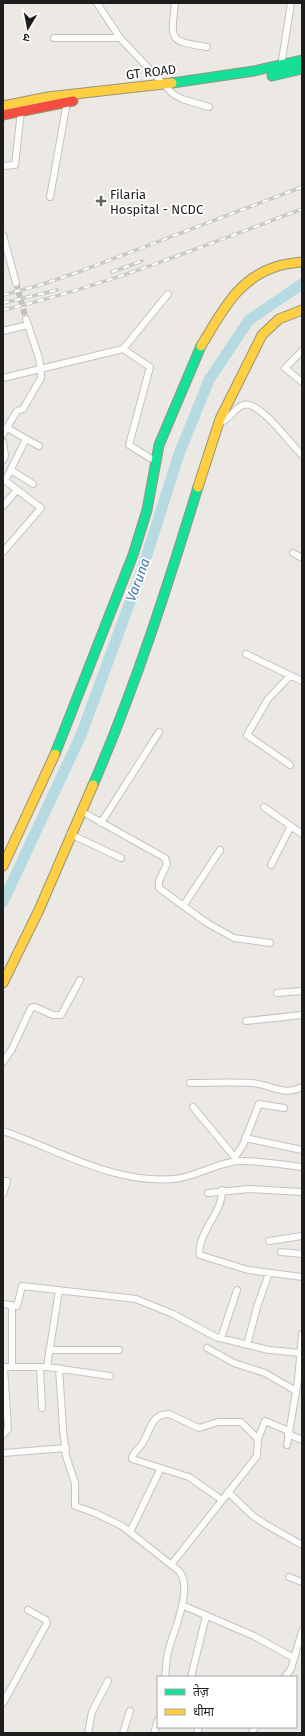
<svg xmlns="http://www.w3.org/2000/svg" width="305" height="1736" viewBox="0 0 305 1736" font-family="'Fira Sans','Noto Sans Devanagari',sans-serif">
	<style>
		.lines { fill: none; stroke-linecap: round; stroke-linejoin: round }
		.river { stroke: #b6dae2; stroke-width: 11 }
		.street-tunnel { stroke: #c3c0bd; stroke-width: 6; stroke-dasharray: 6 3; stroke-linecap: butt }
		.street-casing { stroke: #c4c3c1; stroke-width: 8 }
		.fast-casing { stroke: #95957c; stroke-width: 11 }
		.slow-casing { stroke: #95957c; stroke-width: 11 }
		.jam-casing { stroke: #95957c; stroke-width: 11 }
		.street { stroke: #fcfcfb; stroke-width: 6 }
		.fast { stroke: #16e098; stroke-width: 9 }
		.slow { stroke: #ffcf43; stroke-width: 9 }
		.jam { stroke: #f24e42; stroke-width: 9 }
		.rail-casing { stroke: #cacac9; stroke-width: 3.5 }
		.rail { stroke: #fff; stroke-width: 2; stroke-dasharray: 6; stroke-linecap: butt }
		.poi-dot { fill: #656463; stroke: #fff; stroke-width: 1.5 }
		.labels { text-anchor: middle; dominant-baseline: central; stroke-width: 3.5; stroke-linejoin: round; paint-order: stroke }
		.street-label { font-size: 13px; fill: #1d1d1d; stroke: #fff }
		.poi-label { font-size: 13px; fill: #1d1d1d; stroke: #fff; text-anchor: start }
		.water-label { font-size: 14px; font-style: italic; fill: #4079ab; stroke: #fff }
	</style>
	<rect width="100%" height="100%" fill="#ece9e5"/>
	<g class="lines">
		<path class="river" d="M3,902L81,735L144,564L179,454L209,380L249,320L302,284"/>
		<path class="street-tunnel" d="M16,283L26,319"/>
		<g class="street-casing">
			<path id="street" d="M97,3L120,38L173,94L182,99L209,107
				M175,3C171,41 168,41 207,47
				M54,38H120
				M281,66L291,3
				M3,166L15,165L21,111
				M50,197L67,102
				M3,235L16,283
				M3,331L28,325
				M123,349L150,367L129,445L155,461
				M302,351L285,368L302,382
				M3,378L123,349L168,294
				M219,423C230,420 233,409 243,405C259,399 290,444 302,455
				M7,428L39,446
				M3,434L17,411L23,409L41,378V372L39,358L26,319
				M3,442L5,456L3,460
				M11,470L33,484
				M3,479L41,508L3,552
				M4,479H6L26,439
				M3,506L17,490
				M293,553L302,558
				M246,654L302,681
				M290,765L247,735L268,699L290,676
				M264,807L302,834
				M81,811L165,858L167,864L159,881V888L207,923L234,938L270,943
				M101,823L159,732
				M70,834L121,858
				M271,865L291,826
				M184,905L220,850
				M277,993L302,991
				M246,1021L302,1015
				M3,1062L12,1049L31,1008L35,1007L53,1015H61L80,980
				M190,1083C210,1083 231,1082 251,1083C270,1084 284,1097 302,1087
				M193,1107L237,1160
				M3,1131C59,1150 113,1184 174,1179C196,1177 216,1163 238,1161C258,1160 282,1165 302,1167
				M245,1138L302,1150
				M235,1157L243,1145L259,1104L284,1108
				M3,1181H7L3,1194
				M222,1190C222,1195 221,1201 219,1206C214,1218 196,1242 200,1255L248,1270L302,1277
				M208,1193L249,1189L302,1192
				M269,1241L302,1236
				M281,1252L302,1254
				M3,1304L17,1306L22,1286L136,1299L173,1314L216,1337L269,1350L301,1353
				M12,1305V1367
				M221,1338L237,1290
				M247,1345L257,1307L269,1273
				M207,1348L234,1363L265,1373L296,1391
				M49,1350H119
				M3,1367H47L110,1376
				M40,1367L42,1408
				M47,1367L59,1290
				M59,1368L63,1429L66,1456L75,1483V1506L95,1513L122,1526L179,1571C194,1589 173,1631 168,1652C166,1660 166,1669 165,1677
				M288,1434L302,1440
				M3,1435L8,1429L4,1367
				M258,1439L265,1421L289,1431
				M287,1445L298,1380L302,1334
				M3,1453L66,1448
				M228,1492L253,1516L265,1524L302,1545
				M130,1532L161,1468
				M171,1565L257,1456L258,1439L241,1422H218L199,1428L169,1414C150,1414 151,1431 142,1444C139,1449 132,1452 132,1459L189,1477L222,1500
				M289,1577L302,1582
				M182,1605L254,1636L294,1658
				M191,1677L206,1616
				M285,1677L291,1669L302,1631
				M3,1703L47,1623L46,1620L28,1610
				M88,1733L92,1712L108,1681
				M123,1733L130,1711
				M154,1733L158,1720
				M197,1733L199,1727
				M252,1733L255,1727"/>
		</g>
		<g class="fast-casing">
			<path id="fast" d="M272,76L302,69
				M172,83L254,71L302,60
				M55,754L133,555L147,510L159,445L201,346
				M93,785C135,688 167,588 198,487"/>
		</g>
		<g class="slow-casing">
			<path id="slow" d="M3,106L48,97L172,83
				M201,346C221,314 236,280 275,267C283,264 293,263 302,262
				M198,487L220,419L262,335L279,319L302,310
				M3,866L55,754
				M3,983L39,910L93,785"/>
		</g>
		<g class="jam-casing">
			<path id="jam" d="M3,115L73,101"/>
		</g>
		<use href="#street" class="street"/>
		<use href="#fast" class="fast"/>
		<use href="#slow" class="slow"/>
		<use href="#jam" class="jam"/>
		<g class="rail-casing">
			<path id="rail" d="M112,272L142,261
				M3,295L40,285L81,271L302,187
				M3,303L57,290
				M3,310C105,286 204,246 302,209"/>
		</g>
		<use href="#rail" class="rail"/>
	</g>
	<path class="poi-dot" d="M99 195h4v4h4v4h-4v4h-4v-4h-4v-4h4z"/>
	<g class="labels">
		<g class="street-label">
			<text transform="translate(151 72) rotate(-7)">GT ROAD</text>
		</g>
		<g class="poi-label">
			<text x="110" y="194">Filaria<tspan x="110" dy="15">Hospital - NCDC</tspan></text>
		</g>
		<g class="water-label">
			<text transform="translate(138 580) rotate(-70)">Varuna</text>
		</g>
	</g>
	<rect width="305" height="1736" fill="none" stroke="#1d1d1d" stroke-width="8"/>
	<rect x="157" y="1676" width="140" height="52" fill="#ffffff" stroke="#a5a5a5"/>
	<rect x="165" y="1689" width="20" height="6" fill="#16e098" stroke="#a5a5a5"/>
	<text x="193" y="1696" font-size="12" fill="#1d1d1d">तेज़</text>
	<rect x="165" y="1709" width="20" height="6" fill="#ffcf43" stroke="#a5a5a5"/>
	<text x="193" y="1716" font-size="12" fill="#1d1d1d">धीमा</text>
	<g transform="translate(28 28) rotate(190)" stroke="#ffffff" stroke-width="3" paint-order="stroke">
	<path d="M0-3L7 15L0 10L-7 15Z" fill="#1d1d1d"/>
	<text y="-6" font-size="11" font-weight="bold" text-anchor="middle" fill="#1d1d1d">उ</text>
	</g>
</svg>
